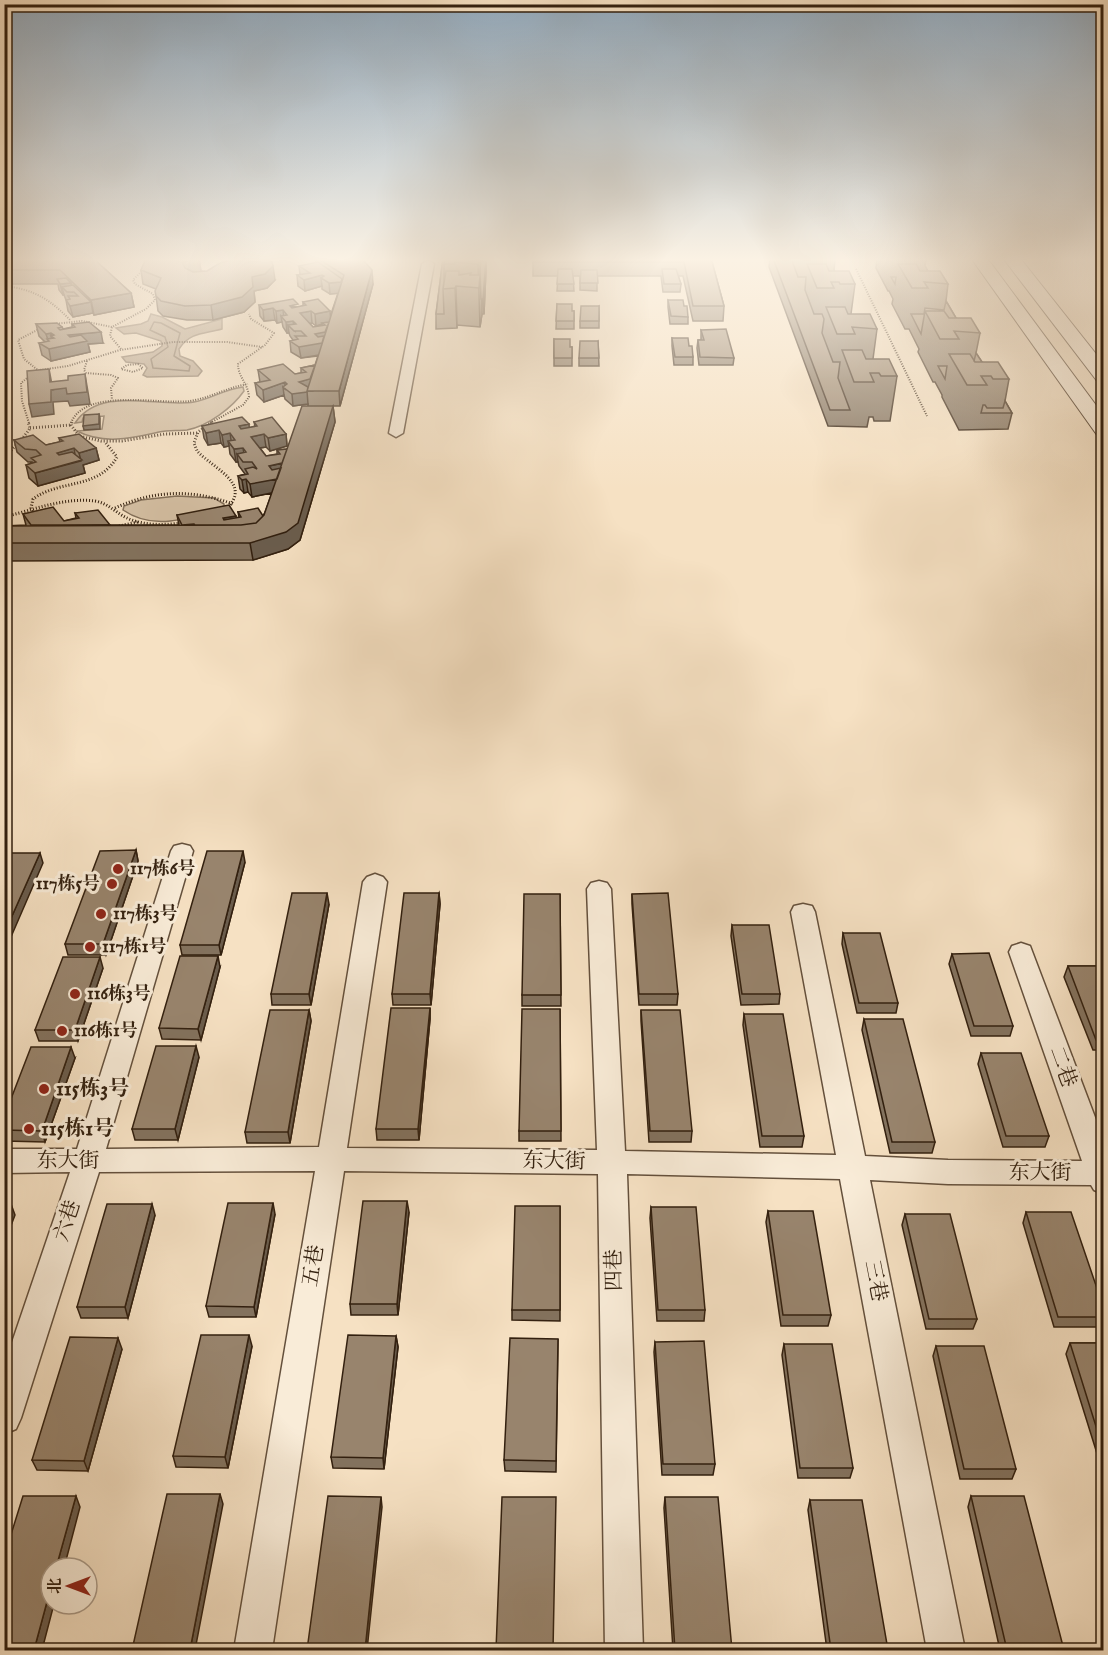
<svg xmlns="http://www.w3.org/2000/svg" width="1108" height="1655" viewBox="0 0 1108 1655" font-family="'IM FELL English','Noto Serif SC',serif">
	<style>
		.green { fill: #d5c0a4; stroke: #84705a; stroke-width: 1.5 }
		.water { fill: #b49f86; stroke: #806c56; stroke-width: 1.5 }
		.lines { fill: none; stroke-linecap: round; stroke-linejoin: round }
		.shore { stroke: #74604a; stroke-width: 1.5 }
		.street-casing { stroke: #64503c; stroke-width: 3 }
		.secondary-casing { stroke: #33200f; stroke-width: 2 }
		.path-far1 { stroke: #33200f; stroke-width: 2; stroke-dasharray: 1 1.5; stroke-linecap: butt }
		.path { stroke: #33200f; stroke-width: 3; stroke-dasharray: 1 2; stroke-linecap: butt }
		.street { fill: #f9ecd8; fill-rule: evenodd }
		.secondary { fill: #f9ecd8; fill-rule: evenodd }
		.wall { fill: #83725e; stroke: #33200f; stroke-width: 1.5; fill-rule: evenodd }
		.shaded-wall { fill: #6a5c4c; stroke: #33200f; stroke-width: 1.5 }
		.building { fill: #98846d; stroke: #33200f; stroke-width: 1.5 }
		.poi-dot { fill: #8f2418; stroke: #f9ecd8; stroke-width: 2 }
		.labels { text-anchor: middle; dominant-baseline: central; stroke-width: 6; stroke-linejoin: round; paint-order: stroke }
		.poi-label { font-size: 18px; font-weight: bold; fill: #33200f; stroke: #f9ecd8; text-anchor: start }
		.near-street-label { font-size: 21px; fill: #33200f; stroke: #f9ecd8 }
		.near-poi-label { font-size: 21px; font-weight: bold; fill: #33200f; stroke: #f9ecd8; text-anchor: start }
	</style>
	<rect width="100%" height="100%" fill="#f6e1c3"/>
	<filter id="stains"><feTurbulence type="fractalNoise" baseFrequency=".00333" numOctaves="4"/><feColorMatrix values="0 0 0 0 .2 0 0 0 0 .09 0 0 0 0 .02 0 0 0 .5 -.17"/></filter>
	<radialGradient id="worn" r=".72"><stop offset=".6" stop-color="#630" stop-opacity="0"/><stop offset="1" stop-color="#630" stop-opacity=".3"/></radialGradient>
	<path class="green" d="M243,387L244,391C232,408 208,426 187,430C178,431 168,430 159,432C132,438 104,445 77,431L102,429L104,416L83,418L82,422L75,423C101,385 157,408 194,402C211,399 225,389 243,387Z
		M177,496L214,498L224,504V506C190,518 155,532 123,510L124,506L141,500Z"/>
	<path class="water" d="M151,314L162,317L185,329L222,319V329C204,334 190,332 179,349L180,356L193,361L202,371L198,376L147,377L143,375L147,368L144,364L126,362L122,357L153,352L162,346L161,341L136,333L124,334L116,328L141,324L148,321Z"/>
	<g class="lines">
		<path class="shore" d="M154,322L161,323L180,333L174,356L190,366L189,371L153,368L151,359L168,347L165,337L150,330Z"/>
		<g class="street-casing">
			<path id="street" d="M428,260L434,264L403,433L396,437L389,433L422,264Z
				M182,844L190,846L193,851L106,1149L319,1147L363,882L367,877L375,874L383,877L387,882L347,1148L597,1150L587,889L591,883L599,881L607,883L611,889L625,1151L836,1155L791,912L794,906L803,904L812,906L815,912L865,1156L948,1160L1082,1161L1009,952L1012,946L1021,943L1030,946L1104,1141V1194L1094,1190L1091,1185L948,1184L870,1180L965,1650H927L840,1179L627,1174L643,1650H605L598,1174L344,1171L272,1650H234L315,1171L99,1172L21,1418L16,1429L4,1434V1366L70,1172L4,1173V1149H77L171,851L174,846Z"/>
		</g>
		<g class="secondary-casing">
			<path id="secondary" d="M971,258H987L1104,416V437L1097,435Z
				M1003,258H1020L1104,364V383L1097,381Z"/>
		</g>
		<path class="path-far1" d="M856,269L927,416
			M4,286C34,289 51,300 71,321
			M54,324L82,321L112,327
			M121,349L110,336L112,327L146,309L155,300L153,294L135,284L133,280L143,270
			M87,361L84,370L86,373L111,375L118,378L111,388L112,400
			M138,364L143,368L133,372L121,369L127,365Z
			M40,370L68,366L120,350L173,342H227L262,347
			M39,371L24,359L18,340L41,328
			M29,423L22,401L21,383L31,375
			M71,423C85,387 161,405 190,401C210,398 228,387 248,384
			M210,423L243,405L249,397C248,383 238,377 238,364L265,345L274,333L251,319L249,314"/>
		<path class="path" d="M72,422L71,425L79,436L101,441H122L165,434L199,433
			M212,422L198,432L194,443L197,451C214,469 253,484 226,509
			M30,428L71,425
			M4,460C11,448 23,440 30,428L28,422
			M115,508C154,490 192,489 233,504
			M33,511L31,508L33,499C60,479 98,490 117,457L105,442
			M4,517C33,510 65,497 95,501C108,503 116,513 127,518C144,526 164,525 182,523
			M119,526L138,522"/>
		<use href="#street" class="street"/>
		<use href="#secondary" class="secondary"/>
	</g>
	<path class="wall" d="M199,258L201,271L275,280L267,288L254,291L255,302L244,312L213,320H187L163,316L158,311L156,296V289L143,284L141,270Z
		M315,258H361L373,284L340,406H333L335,422L300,540L288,549L253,560L4,561V526L26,525L23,514L64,521L76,518L75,513L110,525H179L177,515L237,518L239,517L238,512L263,516L264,515L272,493L252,497L248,492L244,493L240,489L238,476L245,474L239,466L238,462H236L230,454L229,446L224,447L221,443L208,445L204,438L202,426L249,428L255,426L254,422L286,434L287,446L270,451L266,447L260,448L266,456L277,454V450L287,449L308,406V404L293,406L285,399L284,395L264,402L257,395L255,383L260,382L258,370L295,374L301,373V368L315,365L318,356L301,358L291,352L290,341L293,340L290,336L289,333H287L283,327L282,322L277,323L275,320L264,321L260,316L259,305L299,307L303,306V302L330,317L338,293L330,294L322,289V286L305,291L298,286L297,275H300L299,266L316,263ZM309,323H312L316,326L322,324V326L313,327Z
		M443,258H486V270L484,314H482L480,327L457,325V328L436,329V314Z
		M711,258L724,306L723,321H693L683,276H678L681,284L680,292H663L661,276H597V291L580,290V276H573L574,291H557L558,276H533V259Z
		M770,258H835L834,271L855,284L851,314L877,329L873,359L897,376L890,421H874L873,417H869L867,427L828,426L769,267Z
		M877,258H926L925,266L928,271L948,284L946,301L956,318L980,333L976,353L982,362L1009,379L1005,401L1012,413L1008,429L959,430L942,397V395L935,382H933L918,352L919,349L909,329H905L892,304L893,299L889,291H888L876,268Z
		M4,259L95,260L131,293L134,307L94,315L93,313L73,317L68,311L66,300L64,295H63L59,290L58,284H4Z
		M668,300L688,317V324H670L668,307Z
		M557,304L572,311H574V329H556Z
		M599,306V328H580V321Z
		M36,324L62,327L63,329L72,327V324L103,343L88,344L90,352L51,361L42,355L39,343L45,342L39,336Z
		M701,330L734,358L733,365H699L697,348L698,340H701Z
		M672,338L689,346L693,357V365H674L672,346Z
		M554,339L570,347H572V366H554Z
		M598,341L599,366H579V358Z
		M59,438L96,448L99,460L83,465L85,473L38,486L29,478L26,465L32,463V462H28L17,452L14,440L46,445L60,442Z
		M136,850L138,861L106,955H68L65,944Z
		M245,862L221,955H182L180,945Z
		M439,893L440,904L431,1005H393L392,994Z
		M560,894L561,1006H522V995Z
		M632,894L678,994L677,1005H639L632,904Z
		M329,904L311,1005H272L271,994Z
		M732,925L780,994L779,1004L741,1005L731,936Z
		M843,933L898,1003L896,1013H857L842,944Z
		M952,954L1013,1026L1010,1036H971L949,964Z
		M1068,966H1104V1050H1093L1064,977Z
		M220,967L201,1040L162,1039L159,1028Z
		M103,968L78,1041H39L35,1030Z
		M430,1008V1019L419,1140H377L376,1129Z
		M560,1009L561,1141H519V1131Z
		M309,1010L311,1021L290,1143H247L245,1132Z
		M641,1010L692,1131L691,1142H649L641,1021Z
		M744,1014L804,1136L802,1147H760L743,1025Z
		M864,1019L935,1142L932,1153H890L862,1030Z
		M981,1053L1049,1136L1045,1147H1003L978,1064Z
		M1102,1055H1104V1079L1099,1066Z
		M199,1057L178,1140H135L132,1129Z
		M75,1058L45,1142L4,1141V1117Z
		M560,1206V1321L512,1320V1310Z
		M651,1207L705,1310L704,1321H657L650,1218Z
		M768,1211L831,1315L828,1326H781L766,1222Z
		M409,1212L398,1315H351L350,1304Z
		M1026,1212L1104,1309V1322L1101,1327H1054L1023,1223Z
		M275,1214L256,1317H209L206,1306Z
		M905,1214L977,1319L973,1329H926L902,1225Z
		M155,1215L128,1318H81L77,1307Z
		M396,1336L398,1347L384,1469L333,1468L331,1457Z
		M558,1339L556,1472L505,1471L504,1460Z
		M655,1342L715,1464L713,1475H662L654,1352Z
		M1070,1343H1104V1476L1066,1354Z
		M784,1344L853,1468L850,1478H798L782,1355Z
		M252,1346L228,1468L176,1467L173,1456Z
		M936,1346L1016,1469L1012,1479H960L933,1356Z
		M122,1349L88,1471L37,1470L32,1460Z
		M971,1496L1064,1650H1000L968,1507Z
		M665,1497L732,1650H673L664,1508Z
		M810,1500L888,1650H827L808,1510Z"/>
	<path class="shaded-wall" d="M199,258L201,272L184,276L182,262Z
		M479,258H481L482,314L480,327L478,264Z
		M486,258V270L484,314L483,299Z
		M273,266L275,280L267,288L254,291L255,302L244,312L213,320L211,305L252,277Z
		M372,270L373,284L340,406L339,391Z
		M322,275L323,279L321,278L322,286L305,291L304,280Z
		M343,282L344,293L330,294L329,283Z
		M71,283L72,292L62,287L64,295H63L60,284Z
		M456,286L457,325V328L455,288Z
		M131,293L134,307L94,315L91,300Z
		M91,302L93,313L73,317L70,306Z
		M273,308L275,320L264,321L263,310Z
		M283,310L284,319L281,316L282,322L277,323L276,311Z
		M311,311L312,323L301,324L300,313Z
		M330,311L331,322L325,354L301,358L299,347L330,323H322V324L316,326L315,314Z
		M293,321L295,331L288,325L289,333H287L286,322Z
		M101,332L103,343L88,344L90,352L51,361L49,349L68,335Z
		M51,333L52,337L51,336L53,344L48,340L46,334Z
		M49,369L53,390L85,374L90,404L70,406L68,401L53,402L54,414L32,417L29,404L50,382Z
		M318,376L313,391H307L308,404L293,406L292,394L299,382Z
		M285,382V389L283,387L284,395L264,402L263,390Z
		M333,406L335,422L300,540L288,549L253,560L250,543L225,529L223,518L236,516L238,529L256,527Z
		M99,414L100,418V429L84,430L83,426Z
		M249,424L250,437L241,439L239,426Z
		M219,430L221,443L208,445L206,433Z
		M230,433L232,446L228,441L229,446L224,447L222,435Z
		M264,434L266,447L253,449L251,437Z
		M286,434L287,446L270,451L268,438Z
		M74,448L76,461L60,466L57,453Z
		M96,448L99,460L83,465L85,473L38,486L35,473L81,461L79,453Z
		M243,448L245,460L237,454L238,462H236L234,449Z
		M284,463L281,491L252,497L250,484L269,466Z
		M246,479L248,492L244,493L242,480Z
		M136,850L138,861L106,955L103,944Z
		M243,851L245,862L221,955L219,945Z
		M40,853L43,863L4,953V934Z
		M327,893L329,904L311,1005L309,994Z
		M439,893L440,904L431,1005L430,994Z
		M218,956L220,967L201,1040L198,1029Z
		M100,957L103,968L78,1041L75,1030Z
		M430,1008V1019L419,1140L418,1129Z
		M309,1010L311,1021L290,1143L288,1132Z
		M196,1046L199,1057L178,1140L175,1129Z
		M71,1047L75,1058L45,1142L42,1131Z
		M407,1201L409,1212L398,1315L397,1304Z
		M273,1203L275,1214L256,1317L254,1307Z
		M11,1204L15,1215L4,1244V1222Z
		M152,1204L155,1215L128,1318L125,1307Z
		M249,1335L252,1346L228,1468L225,1457Z
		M396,1336L398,1347L384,1469L383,1458Z
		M118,1338L122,1349L88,1471L84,1461Z
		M220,1494L223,1504L195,1650H190Z
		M76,1496L80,1507L64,1568H56Z
		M381,1497L382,1507L367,1650H365Z
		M51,1587V1604H54L42,1650H34Z"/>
	<path class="building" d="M146,258H198L182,262L185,268L193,272L207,271L220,263L238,258L266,259L272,262L273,266L265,274L252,277L253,287L242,297L211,305L185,306L161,301L156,296L155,291L161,278L141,270Z
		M317,258H361L372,270L339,391H307L344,275Z
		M443,258H445L444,264V281L443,289L444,313V314H436Z
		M445,258H479L478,264L455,262V264H444Z
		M481,258H486L483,299H481L480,271Z
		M541,258H711L724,306H693L684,262H533V259Z
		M773,258H791L798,277H806L805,290L814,314H822L824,319L822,333L833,362H840L838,378L850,410H830Z
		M4,259L95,260L131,293L91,300L60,270H4Z
		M318,262L342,279L341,282L329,283L321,278L324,276L322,275L304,280L297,275L310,273L299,266Z
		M807,264H826L829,271H849L855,284H840L839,282H831L834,288H817Z
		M898,264H916L920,271H940L948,284L924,282L928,288H912Z
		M558,269H572L574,284H557Z
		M662,269H676L681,284H664Z
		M581,270H597L598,283H580Z
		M446,271H459V275L471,273L470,275H480L479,288L456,286L455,288L443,289Z
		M891,277H896L895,284Z
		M66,278L71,283L60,284L57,279Z
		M73,285L91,302L70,306L66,300L70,299L68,296H78L74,292H67L62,287Z
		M293,299L298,304L290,306L292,308L306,305L303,302L318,299L330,311L315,314L311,311L300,313L313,327L325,325L322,323L329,322L325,332L315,334L318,337L324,336L322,343L299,347L290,341L298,339L295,336H306L301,331H294L288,325L296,324L293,321L286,322L281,316L287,315L283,310L276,311L273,308L263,310L259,305Z
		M668,300H683L684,306H687L688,317L671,316Z
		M946,301L956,318H949L944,311H925L921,334L911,314H924L925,308L944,310Z
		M557,304H572V311H574V321H556Z
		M581,306H599V321H580Z
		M826,307H845L848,314H870L877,329L852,327L855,334H837Z
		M925,311H944L949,318H971L980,333L954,331L959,339H940Z
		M89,322L101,332L68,335L70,337L81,335L87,341L49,349L39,343L49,341L47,339L54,338L51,336L54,335L51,333L46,334L36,324L57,323L62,327L58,328L60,330L75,327L72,324Z
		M726,329L734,358L700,357L698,340H704L701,330Z
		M672,338H688L689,346H692L693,357H675Z
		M554,339H570V347H572V358H554Z
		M580,341H598L599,358H579Z
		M842,350H862L866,359H889L897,376H881L879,373H870L874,382H854Z
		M976,353L982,362H975L974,361Z
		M949,354H970L975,362H998L1009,379H993L991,376H981L987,385H967Z
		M283,364L295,374L306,372L301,368L315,365L310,379L299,382L308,387L307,392L292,394L283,387L287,384L285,382L263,390L255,383L270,380L258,370Z
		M938,366H947L945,379Z
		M49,369L50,382L68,380V376L85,374L87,392L67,394L66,388L51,390V402L29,404L27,371Z
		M1005,401L1012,413H981L983,405H985L987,408H1003Z
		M302,406H333L298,523L286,532L250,543H4V526L241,525L256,523L264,515Z
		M99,414V424L83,426L84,415Z
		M242,417L249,424L239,426L241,429L257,426L254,422L272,417L286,434L268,438L264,434L251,437L266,456L280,454L277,450L287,449L282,463L269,466L272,470L281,468L277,479L250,484L246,479L242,480L238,476L248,474L245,469L253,467L257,469L252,462H243L237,454L246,452L243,448L234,449L228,441L235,440L230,433L222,435L219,430L206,433L202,426Z
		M79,434L96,448L79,453L74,448L57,453L59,455L72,452L82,460L35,473L26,465L36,462L31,458L41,455L36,450L25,449L14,440L33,435L46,445L63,441L59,438Z
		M229,505L236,516L223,518L224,520L241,517L238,512L258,508L263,516L256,523L241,525H195L194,524L182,525L177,515Z
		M53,507L64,521L79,518L75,513L98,510L110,525H31L23,514Z
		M136,850L103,944H65L100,851Z
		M207,851H243L219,945H180Z
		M4,853H40L4,934Z
		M292,893H327L309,994H271Z
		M404,893H439L430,994H392Z
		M668,893L678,994H639L632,894Z
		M524,894H560L561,995H522Z
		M732,925H769L780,994H742Z
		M843,933H880L898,1003H859Z
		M989,953L1013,1026H974L952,954Z
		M180,956H218L198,1029L159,1028Z
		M63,957H100L75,1030H35Z
		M1068,966H1104V1040H1096Z
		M391,1008H430L418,1129H376Z
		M522,1009H560L561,1131H519Z
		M270,1010H309L288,1132H245Z
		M641,1010H680L692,1131H650Z
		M744,1014H783L804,1136H762Z
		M864,1019H903L935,1142H892Z
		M156,1046H196L175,1129H132Z
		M31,1047H71L42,1131L4,1130V1117Z
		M981,1053H1021L1049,1136H1006Z
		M363,1201H407L397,1304H350Z
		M228,1203H273L254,1307L206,1306Z
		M4,1204H11L4,1222Z
		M107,1204H152L125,1307H77Z
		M515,1206H560V1310H512Z
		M651,1207H696L705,1310H658Z
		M768,1211H813L831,1315H783Z
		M1026,1212H1071L1104,1309V1317H1058Z
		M905,1214H950L977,1319H929Z
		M201,1335H249L225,1457L173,1456Z
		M348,1335L396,1336L383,1458L331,1457Z
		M70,1337L118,1338L84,1461L32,1460Z
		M510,1338L558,1339L556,1461L504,1460Z
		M704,1341L715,1464H663L655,1342Z
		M1070,1343H1104V1452Z
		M784,1344H832L853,1468H800Z
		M936,1346H984L1016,1469H964Z
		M167,1494H220L190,1650H132Z
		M23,1496H76L56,1568H51V1587L34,1650H4V1557Z
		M328,1496L381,1497L365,1650H307Z
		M971,1496H1024L1064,1650H1007Z
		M502,1497H556L553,1650H496Z
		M665,1497H718L732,1650H675Z
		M810,1500H862L888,1650H831Z"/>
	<linearGradient id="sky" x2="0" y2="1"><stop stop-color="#93acc1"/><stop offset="0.53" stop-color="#fbf2e4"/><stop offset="1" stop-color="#fbf2e4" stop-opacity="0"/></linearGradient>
	<rect width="1108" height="490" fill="url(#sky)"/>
	<g class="poi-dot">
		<circle cx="118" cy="869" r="6"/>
		<circle cx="112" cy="884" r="6"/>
		<circle cx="101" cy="914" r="6"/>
		<circle cx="90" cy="947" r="6"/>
		<circle cx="75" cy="994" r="6"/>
		<circle cx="62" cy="1031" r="6"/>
		<circle cx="44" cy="1089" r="6"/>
		<circle cx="29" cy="1129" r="6"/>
	</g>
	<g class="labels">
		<g class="poi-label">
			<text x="130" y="869">117栋6号</text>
			<text x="100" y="884" text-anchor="end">117栋5号</text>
			<text x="113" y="914">117栋3号</text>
			<text x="102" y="947">117栋1号</text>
			<text x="87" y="994">116栋3号</text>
			<text x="74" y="1031">116栋1号</text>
		</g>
		<g class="near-street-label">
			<text transform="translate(1062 1067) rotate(70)">二巷</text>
			<text x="68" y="1161">东大街</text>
			<text transform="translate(554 1162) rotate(1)">东大街</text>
			<text x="1040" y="1173">东大街</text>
			<text transform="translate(68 1221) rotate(-72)">六巷</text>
			<text transform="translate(314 1266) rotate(-81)">五巷</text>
			<text transform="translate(615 1270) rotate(-91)">四巷</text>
			<text transform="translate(875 1281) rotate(79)">三巷</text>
		</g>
		<g class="near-poi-label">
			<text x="56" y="1089">115栋3号</text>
			<text x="41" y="1129">115栋1号</text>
		</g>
	</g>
	<rect width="1108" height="1655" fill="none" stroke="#f6e1c3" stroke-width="24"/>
	<rect x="6" y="6" width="1096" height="1643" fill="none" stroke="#33200f" stroke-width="3"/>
	<rect x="12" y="12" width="1084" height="1631" fill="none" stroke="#33200f" stroke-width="1.5"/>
	<g transform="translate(69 1586) rotate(270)"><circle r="28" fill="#f9ecd8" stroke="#aa9a88" stroke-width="1.5"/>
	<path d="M0-4.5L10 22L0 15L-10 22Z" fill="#8f2418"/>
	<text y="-9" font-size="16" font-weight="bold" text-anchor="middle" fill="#33200f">北</text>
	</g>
	<rect width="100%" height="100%" filter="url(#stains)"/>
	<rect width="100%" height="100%" fill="url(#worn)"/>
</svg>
